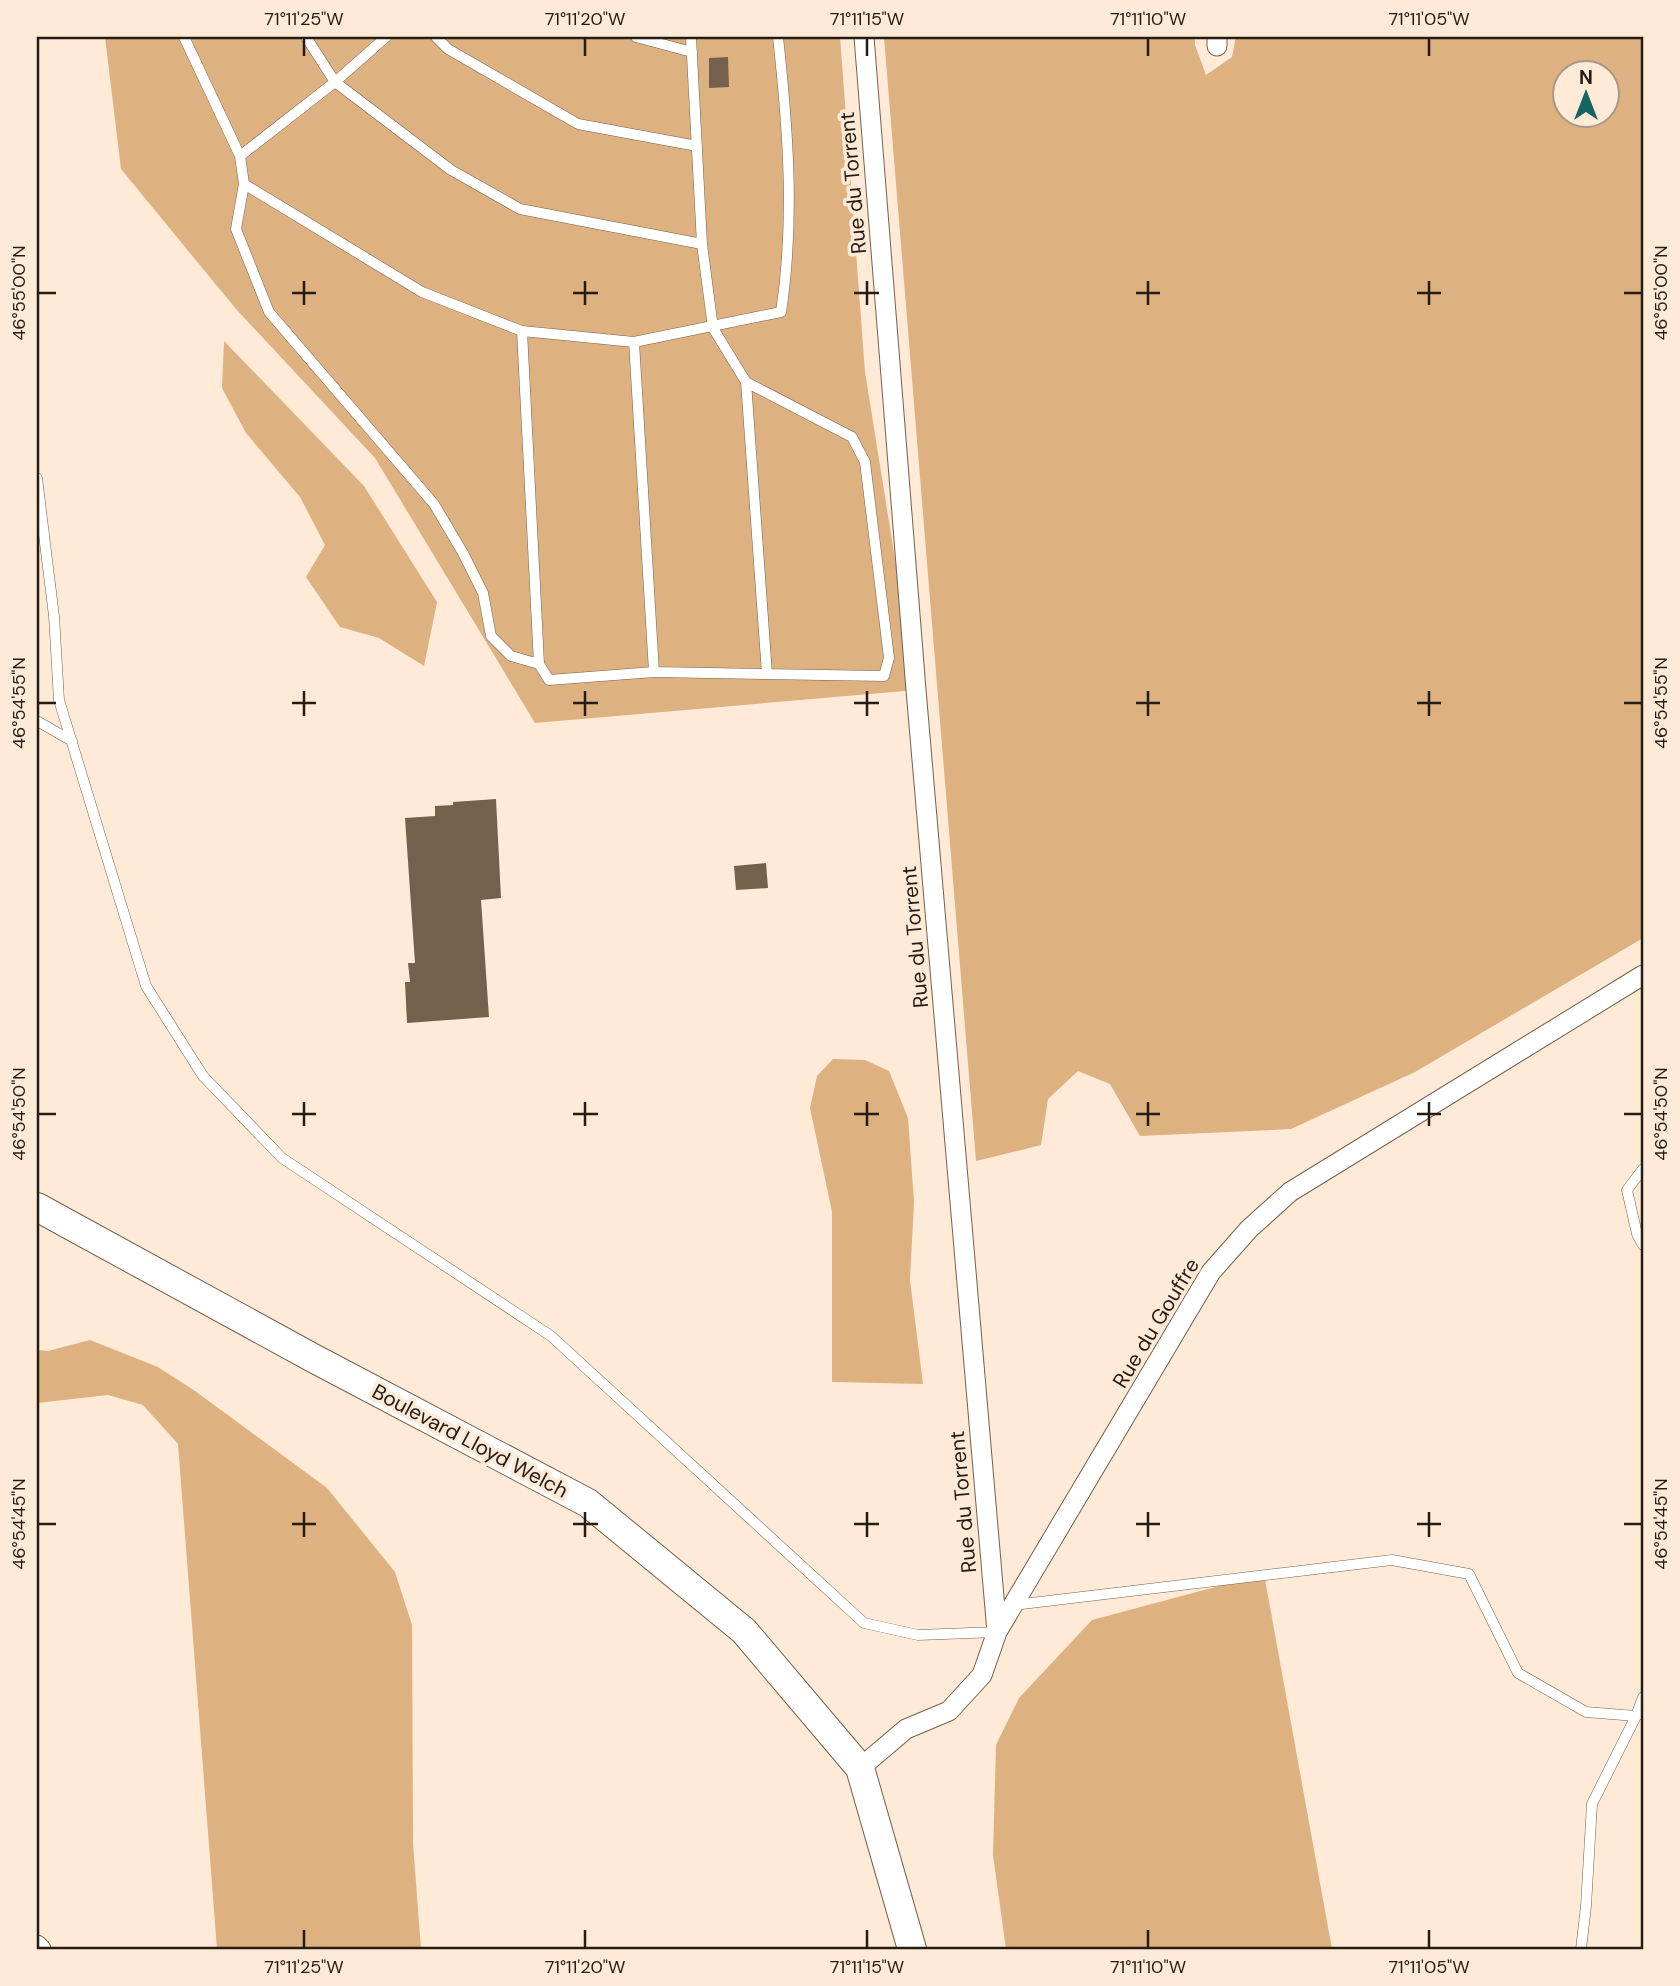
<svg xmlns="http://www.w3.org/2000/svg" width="1680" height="1986" viewBox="0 0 1680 1986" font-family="'DM Sans',sans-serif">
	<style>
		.green { fill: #deb180; fill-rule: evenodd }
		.building { fill: #75604b }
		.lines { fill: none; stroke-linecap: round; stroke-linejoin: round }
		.lane-casing { stroke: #74604a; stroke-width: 11 }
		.street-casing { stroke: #74604a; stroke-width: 21 }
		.secondary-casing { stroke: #74604a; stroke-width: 30 }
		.lane { stroke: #fff; stroke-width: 10 }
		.street { stroke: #fff; stroke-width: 19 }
		.secondary { stroke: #fff; stroke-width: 28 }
		.ticks { fill: none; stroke: #251c13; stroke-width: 2.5 }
		.labels { text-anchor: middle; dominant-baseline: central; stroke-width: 7; stroke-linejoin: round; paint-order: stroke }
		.street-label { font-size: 21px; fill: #251c13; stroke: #feead7 }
		.neatline { fill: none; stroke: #251c13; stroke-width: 2.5 }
		.ticks-label { font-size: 18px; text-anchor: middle; fill: #251c13 }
	</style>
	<rect width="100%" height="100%" fill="#feead7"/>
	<path class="green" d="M105,37H840L865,372L916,690L535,723L375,458L236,309L121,169Z
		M884,37H1195V45L1206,75L1232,57L1236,37H1643V938L1415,1072L1291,1129L1140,1136L1110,1084L1078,1071L1048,1099L1041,1145L976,1161ZM1564,74H1606V116H1564Z
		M224,341L364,486L437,602L424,666L379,638L340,627L306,577L325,545L300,497L246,433L222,388Z
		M833,1059L865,1060L889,1071L908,1118L914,1202L910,1280L923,1384L832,1382V1212L810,1108L817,1076Z
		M90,1340L158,1367L195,1391L327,1488L395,1572L412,1625L413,1843L421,1949H217L178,1444L143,1405L108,1395L37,1403V1350L48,1351Z
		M1264,1574L1332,1949H1006L993,1855L996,1745L1019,1698L1092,1620Z"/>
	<path class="building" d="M728,57L729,87L709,88V58Z
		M496,799L501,898L481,900L489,1017L407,1023L405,982H410L408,963H415L405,818L435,816V806L453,805V802Z
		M766,863L768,888L736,890L734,866Z"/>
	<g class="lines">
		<g class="lane-casing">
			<path id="lane" d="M184,37L240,156L244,184L422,292L522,331L634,342L781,312C795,221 788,128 778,37
				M306,37L335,82L451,170L520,209L702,244
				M436,37L448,49L578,124L697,146
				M636,37L692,52
				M691,37L702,244L713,328L746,382L767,674
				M240,156L335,82L386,37
				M244,184L236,229L269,312L434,504L463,553L483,593L491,636L511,656L539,664
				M522,331L539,664L549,680L654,672L884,676L889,658L865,462L852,437L746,382
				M634,342L654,672
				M37,478L54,616L59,700L146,986L203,1076L282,1158L551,1336L864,1623L918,1635L997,1632
				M37,721L72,741
				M1643,1169L1627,1190L1637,1234L1643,1245
				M1014,1605L1392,1560L1469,1574L1518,1673L1586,1712L1636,1716L1643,1712
				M1581,1949L1586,1906L1592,1804L1636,1716L1643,1697"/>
		</g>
		<g class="street-casing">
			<path id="street" d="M1217,37V46
				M997,1632L1211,1272L1249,1229L1290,1192L1643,975
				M860,1768L906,1729L949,1711L982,1675L997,1632L916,690L864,37
				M37,1945L41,1949"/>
		</g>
		<g class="secondary-casing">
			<path id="secondary" d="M37,1207L313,1358L588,1503L744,1631L860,1768L912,1949"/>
		</g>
		<use href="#lane" class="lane"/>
		<use href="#street" class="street"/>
		<use href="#secondary" class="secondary"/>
	</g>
	<path class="ticks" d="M304,38V56M585,38V56M867,38V56M1148,38V56M1429,38V56M304,281V305M585,281V305M867,281V305M1148,281V305M1429,281V305M38,293H56M292,293H316M573,293H598M854,293H879M1136,293H1160M1417,293H1441M1624,293H1642M304,691V716M585,691V716M867,691V716M1148,691V716M1429,691V716M38,703H56M292,703H316M573,703H598M854,703H879M1136,703H1160M1417,703H1441M1624,703H1642M304,1102V1126M585,1102V1126M867,1102V1126M1148,1102V1126M1429,1102V1126M38,1114H56M292,1114H316M573,1114H598M854,1114H879M1136,1114H1160M1417,1114H1441M1624,1114H1642M304,1512V1537M585,1512V1537M867,1512V1537M1148,1512V1537M1429,1512V1537M38,1524H56M292,1524H316M573,1524H598M854,1524H879M1136,1524H1160M1417,1524H1441M1624,1524H1642M304,1930V1948M585,1930V1948M867,1930V1948M1148,1930V1948M1429,1930V1948"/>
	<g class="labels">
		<g class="street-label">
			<text transform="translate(853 183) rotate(-95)">Rue du Torrent</text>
			<text transform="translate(915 937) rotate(-95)">Rue du Torrent</text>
			<text transform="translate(1156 1323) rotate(-59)">Rue du Gouffre</text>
			<text transform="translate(470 1441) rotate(28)">Boulevard Lloyd Welch</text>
			<text transform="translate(963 1502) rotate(-95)">Rue du Torrent</text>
		</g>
	</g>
	<rect width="1680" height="1986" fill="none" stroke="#feead7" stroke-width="77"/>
	<g transform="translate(1586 94)"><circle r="33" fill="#feead7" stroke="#a79889" stroke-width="2"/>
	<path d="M0-5L12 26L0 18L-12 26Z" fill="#156462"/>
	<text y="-10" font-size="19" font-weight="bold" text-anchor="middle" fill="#251c13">N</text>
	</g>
	<rect x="38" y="38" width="1604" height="1910" class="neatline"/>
	<g class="ticks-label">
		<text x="304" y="25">71°11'25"W</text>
		<text x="585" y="25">71°11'20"W</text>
		<text x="867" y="25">71°11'15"W</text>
		<text x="1148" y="25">71°11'10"W</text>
		<text x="1429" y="25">71°11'05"W</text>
		<text transform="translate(19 293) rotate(-90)" y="6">46°55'00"N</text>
		<text transform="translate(1661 293) rotate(-90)" y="6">46°55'00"N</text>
		<text transform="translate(19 703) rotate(-90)" y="6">46°54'55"N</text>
		<text transform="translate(1661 703) rotate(-90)" y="6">46°54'55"N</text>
		<text transform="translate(19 1114) rotate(-90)" y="6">46°54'50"N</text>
		<text transform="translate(1661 1114) rotate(-90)" y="6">46°54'50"N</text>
		<text transform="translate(19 1524) rotate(-90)" y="6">46°54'45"N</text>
		<text transform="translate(1661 1524) rotate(-90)" y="6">46°54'45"N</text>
		<text x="304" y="1973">71°11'25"W</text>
		<text x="585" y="1973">71°11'20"W</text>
		<text x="867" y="1973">71°11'15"W</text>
		<text x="1148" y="1973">71°11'10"W</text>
		<text x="1429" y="1973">71°11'05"W</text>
	</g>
</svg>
